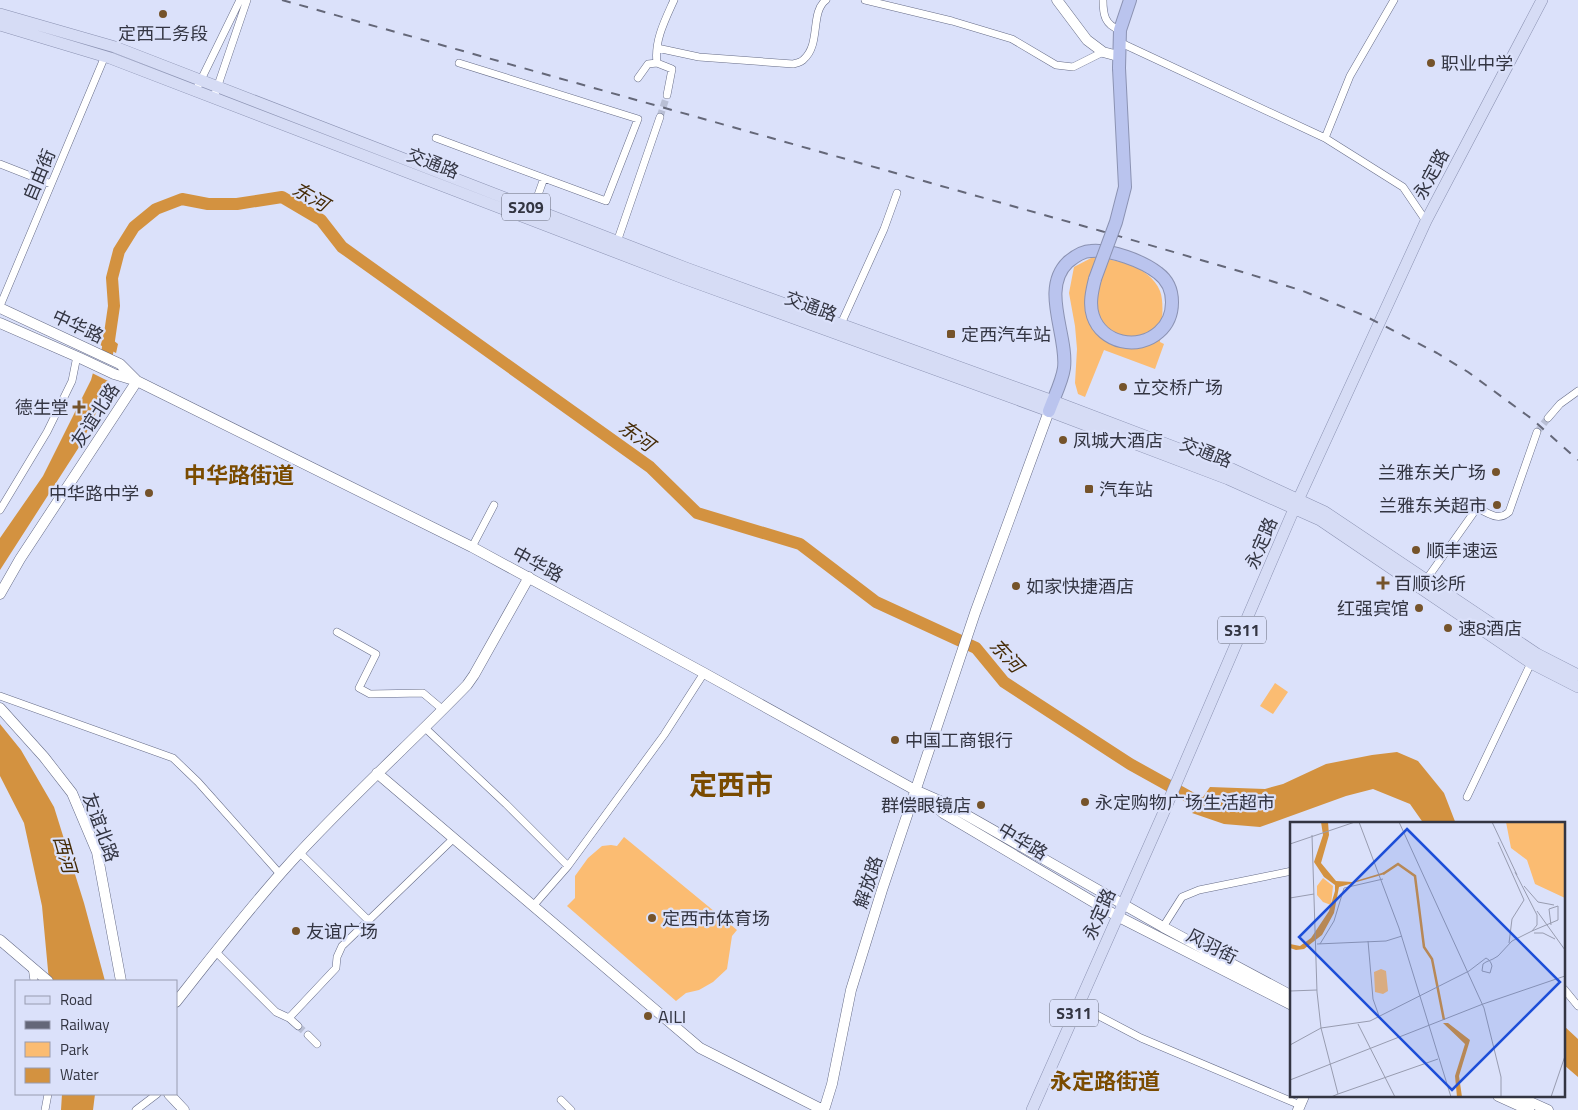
<svg xmlns="http://www.w3.org/2000/svg" width="1578" height="1110" viewBox="0 0 1578 1110" font-family="'Titillium Web','Noto Sans SC',sans-serif">
	<style>
		.green { fill: #fbbc72 }
		.water { fill: #d39240 }
		.pier { fill: #dbe1fa }
		.lines { fill: none; stroke-linecap: round; stroke-linejoin: round }
		.river { stroke: #d39240; stroke-width: 12 }
		.street-tunnel { stroke: #b9bfd5; stroke-width: 7; stroke-dasharray: 7 3.5; stroke-linecap: butt }
		.street-casing { stroke: #666c87; stroke-width: 8 }
		.secondary-casing { stroke: #666c87; stroke-width: 11 }
		.primary-casing { stroke: #8b92b2; stroke-width: 12 }
		.highway-casing { stroke: #8b92b2; stroke-width: 14 }
		.street { stroke: #fff; stroke-width: 7 }
		.secondary { stroke: #fff; stroke-width: 10 }
		.primary { stroke: #d6dcf5; stroke-width: 11 }
		.highway { stroke: #bac4ee; stroke-width: 12 }
		.rail { stroke: #646778; stroke-width: 2; stroke-dasharray: 9 9; stroke-linecap: butt }
		.highway-bridge-casing { stroke: #8b92b2; stroke-width: 14; stroke-linecap: butt }
		.highway-bridge { stroke: #bac4ee; stroke-width: 12 }
		.poi-dot { fill: #75532a; stroke: #dbe1fa; stroke-width: 2 }
		.labels { text-anchor: middle; dominant-baseline: central; stroke-width: 4.5; stroke-linejoin: round; paint-order: stroke }
		.shield { fill: #dbe1fa; stroke: #656979; stroke-width: 1 }
		.shield-label { font-size: 16px; font-weight: bold; fill: #333542 }
		.poi-label { font-size: 18px; fill: #333542; stroke: #dbe1fa; text-anchor: start }
		.street-label { font-size: 18px; fill: #333542; stroke: #dbe1fa }
		.water-label { font-size: 19px; font-style: italic; fill: #452b06; stroke: #dbe1fa }
		.district-label { font-size: 22px; font-weight: bold; fill: #7a4b00; stroke: #dbe1fa }
		.town-label { font-size: 28px; font-weight: bold; fill: #7a4b00; stroke: #dbe1fa }
		.inset-river { fill: none; stroke: #d39240; stroke-width: 2.5 }
		.inset-road { fill: none; stroke: #989cb0; stroke-width: 1 }
		.view { fill: #1d4ed8; fill-opacity: 0.15; stroke: #1d4ed8; stroke-width: 2.5 }
		.inset-edge { fill: none; stroke: #333542; stroke-width: 2.5 }
	</style>
	<rect width="100%" height="100%" fill="#dbe1fa"/>
	<path class="green" d="M1093,257C1116,260 1149,265 1160,291C1165,304 1161,328 1160,342L1164,344L1155,369L1104,350L1085,397L1078,394L1075,383L1077,349L1075,326L1069,293L1074,267Z
		M1275,683L1288,692L1273,714L1260,706Z
		M624,837L737,930L732,936L727,969L713,982L699,990L686,993L676,1001L567,906L575,898V876L588,858L602,846L611,845L617,846Z"/>
	<path class="water" d="M104,333L118,344L109,386L81,444L0,570V538L43,476L91,380Z
		M0,724L21,750L54,807L84,903L105,981H49L42,906L24,823L0,776Z
		M1397,752L1418,761L1444,793L1456,824H1424L1410,804L1373,789L1346,796L1260,827L1224,824L1192,813L1210,787L1265,789L1283,784L1326,764L1372,755Z
		M1564,1026L1578,1039V1077L1564,1065Z
		M62,1094H95L93,1110H61Z"/>
	<path class="pier" d="M98,344L118,354L112,383L90,372Z"/>
	<g class="lines">
		<path class="river" d="M107,354L114,306L112,278L119,251L134,227L156,209L182,199L208,204H237L282,197L321,220L342,247L650,467L697,513L800,544L876,602L976,648L1004,682L1130,764L1202,804L1216,802"/>
		<path class="street-tunnel" d="M660,117L667,95
			M1537,432L1548,418
			M298,1026L308,1035"/>
		<g class="street-casing">
			<path id="street" d="M865,0L952,21L1012,39L1056,65L1073,67L1103,52
				M1103,0C1103,15 1105,25 1120,30
				M1119,42L1325,138L1403,187L1426,221
				M657,48L699,57L793,64C797,63 802,62 804,59C821,44 810,12 826,0
				M657,63C654,41 665,20 674,0
				M638,78L648,64L657,63L672,69L667,95
				M196,90L240,0
				M214,97L247,0
				M436,138L606,201L638,119L459,63
				M1325,138L1350,76L1394,0
				M0,164L51,184
				M533,209L544,178
				M617,242L660,117
				M0,306L105,56
				M841,324L884,229L897,193
				M1548,418L1560,404L1578,391
				M0,510L47,432L72,381L77,356
				M472,547L494,505
				M1426,580L1477,508C1489,513 1498,522 1509,512L1537,432
				M337,632L376,654L359,688L370,694L423,693L442,709
				M0,696L173,758L198,782L280,874
				M424,727L506,804L568,866
				M1467,797L1531,663
				M300,853L369,921
				M533,906L568,866L664,735L704,673
				M1163,927L1182,897L1199,890L1292,871
				M216,952L276,1012L289,1018L298,1026
				M32,967L34,981
				M1564,989L1578,1006
				M1078,1005L1141,1038L1300,1105
				M289,1018L336,968L337,957L342,946L454,838
				M308,1035L317,1044
				M561,1100L571,1110
				M45,1110L48,1094
				M136,1110L157,1094"/>
		</g>
		<g class="secondary-casing">
			<path id="secondary" d="M1057,0L1087,40L1103,52L1118,56
				M0,308L120,364L136,380
				M0,323L80,358L114,374L137,381L472,547L704,673L915,790L947,804L1163,927L1292,996
				M0,594L20,559L137,381
				M0,708L44,757L72,793L97,852L121,981
				M377,773L700,1048L823,1110
				M926,798L943,813L1117,916L1292,1005
				M0,940L48,981
				M176,1002C213,955 250,907 290,863C346,801 409,745 467,685L474,675L529,577
				M169,1094L184,1110
				M1498,1096L1529,1110
				M1517,1096L1548,1110
				M824,1110L832,1084L851,990L882,890L975,613L1049,411
				M1298,1110L1304,1096"/>
		</g>
		<g class="primary-casing">
			<path id="primary" d="M0,14L115,47L686,268L1053,401L1232,469L1325,512L1537,654L1578,675
				M0,25L110,58L683,278L1049,411L1228,479L1320,520L1531,663L1578,687
				M1032,1110L1163,814L1294,509L1426,221L1542,0"/>
		</g>
		<g class="highway-casing">
			<path id="highway" d="M1119,68L1120,30L1130,0
				M1049,411C1054,397 1062,382 1064,368C1068,335 1040,289 1068,262C1074,257 1082,251 1091,251C1110,249 1143,261 1158,273C1177,287 1176,317 1159,332C1138,351 1102,343 1093,316C1089,304 1092,291 1095,279"/>
		</g>
		<use href="#street" class="street"/>
		<use href="#secondary" class="secondary"/>
		<use href="#primary" class="primary"/>
		<use href="#highway" class="highway"/>
		<path class="rail" d="M282,0L1101,231L1246,273L1303,291L1363,315L1437,353L1468,372L1532,419L1578,460"/>
		<g class="highway-bridge-casing">
			<path id="highway-bridge" d="M1095,279L1116,222L1125,187L1119,68"/>
		</g>
		<use href="#highway-bridge" class="highway-bridge"/>
	</g>
	<g class="poi-dot">
		<circle cx="163" cy="14" r="5"/>
		<circle cx="1431" cy="63" r="5"/>
		<rect x="946" y="329" width="10" height="10" rx="2.5"/>
		<circle cx="1123" cy="387" r="5"/>
		<path d="M76.5 399.5h5v5h5v5h-5v5h-5v-5h-5v-5h5z"/>
		<circle cx="1063" cy="440" r="5"/>
		<circle cx="1496" cy="472" r="5"/>
		<rect x="1084" y="484" width="10" height="10" rx="2.5"/>
		<circle cx="149" cy="493" r="5"/>
		<circle cx="1497" cy="505" r="5"/>
		<circle cx="1416" cy="550" r="5"/>
		<path d="M1380.5 575.5h5v5h5v5h-5v5h-5v-5h-5v-5h5z"/>
		<circle cx="1016" cy="586" r="5"/>
		<circle cx="1419" cy="608" r="5"/>
		<circle cx="1448" cy="628" r="5"/>
		<circle cx="895" cy="740" r="5"/>
		<circle cx="1085" cy="802" r="5"/>
		<circle cx="981" cy="805" r="5"/>
		<circle cx="652" cy="918" r="5"/>
		<circle cx="296" cy="931" r="5"/>
		<circle cx="648" cy="1016" r="5"/>
	</g>
	<g class="labels">
		<g class="shield">
			<rect x="502" y="193.5" width="48" height="27" rx="4"/>
			<rect x="1218" y="616.5" width="48" height="27" rx="4"/>
			<rect x="1050" y="999.5" width="48" height="27" rx="4"/>
		</g>
		<g class="shield-label">
			<text x="526" y="207">S209</text>
			<text x="1242" y="630">S311</text>
			<text x="1074" y="1013">S311</text>
		</g>
		<g class="poi-label">
			<text x="163" y="33" text-anchor="middle">定西工务段</text>
			<text x="1441" y="63">职业中学</text>
			<text x="961" y="334">定西汽车站</text>
			<text x="1133" y="387">立交桥广场</text>
			<text x="69" y="407" text-anchor="end">德生堂</text>
			<text x="1073" y="440">凤城大酒店</text>
			<text x="1486" y="472" text-anchor="end">兰雅东关广场</text>
			<text x="1099" y="489">汽车站</text>
			<text x="139" y="493" text-anchor="end">中华路中学</text>
			<text x="1487" y="505" text-anchor="end">兰雅东关超市</text>
			<text x="1426" y="550">顺丰速运</text>
			<text x="1394" y="583">百顺诊所</text>
			<text x="1026" y="586">如家快捷酒店</text>
			<text x="1409" y="608" text-anchor="end">红强宾馆</text>
			<text x="1458" y="628">速8酒店</text>
			<text x="905" y="740">中国工商银行</text>
			<text x="1095" y="802">永定购物广场生活超市</text>
			<text x="971" y="805" text-anchor="end">群偿眼镜店</text>
			<text x="662" y="918">定西市体育场</text>
			<text x="306" y="931">友谊广场</text>
			<text x="658" y="1016">AILI</text>
		</g>
		<g class="street-label">
			<text transform="translate(433 163) rotate(21)">交通路</text>
			<text transform="translate(1431 174) rotate(-62)">永定路</text>
			<text transform="translate(39 175) rotate(-67)">自由街</text>
			<text transform="translate(811 306) rotate(20)">交通路</text>
			<text transform="translate(78 326) rotate(25)">中华路</text>
			<text transform="translate(95 415) rotate(-57)">友谊北路</text>
			<text transform="translate(1206 452) rotate(21)">交通路</text>
			<text transform="translate(1261 543) rotate(-67)">永定路</text>
			<text transform="translate(538 564) rotate(28)">中华路</text>
			<text transform="translate(101 827) rotate(70)">友谊北路</text>
			<text transform="translate(1023 841) rotate(31)">中华路</text>
			<text transform="translate(868 882) rotate(-72)">解放路</text>
			<text transform="translate(1099 914) rotate(-66)">永定路</text>
			<text transform="translate(1212 946) rotate(27)">风羽街</text>
		</g>
		<g class="water-label">
			<text transform="translate(311 196) rotate(30)">东河</text>
			<text transform="translate(637 435) rotate(36)">东河</text>
			<text transform="translate(1007 655) rotate(47)">东河</text>
			<text transform="translate(66 854) rotate(74)">西河</text>
		</g>
		<g class="district-label">
			<text x="239" y="475">中华路街道</text>
			<text x="1105" y="1081">永定路街道</text>
		</g>
		<g class="town-label">
			<text x="731" y="784">定西市</text>
		</g>
	</g>
	<g transform="translate(1290 822)">
		<rect width="275" height="275" fill="#dbe1fa"/>
		<path d="M216,0H275V76L245,62L237,38L221,26ZM33,56L43,64L41,83L33,80L27,73V64ZM91,147L96,149L98,169L93,172L85,170L84,150Z" fill="#fbbc72"/>
		<path d="M31,0H38L39,13L31,41L46,59L62,60L95,50V52L49,65L44,91L32,113L14,127L6,128L0,126V122L10,124L21,116L39,89L45,69V63L34,55L24,40L33,13ZM153,201H158L180,218L169,254L172,275H167L165,254L175,222Z" fill="#d39240"/>
		<path class="inset-river" d="M93,52L108,42L125,54L134,125L142,137L154,198"/>
		<path class="inset-road" d="M69,0L109,106L161,275M109,0L194,186L211,255V275M202,0L227,53M22,13L27,170L31,206L48,272L41,275M208,20L234,78L222,97L219,121M0,22L65,0M234,64L248,80L264,83M0,76L24,72M247,89L275,128M261,103L259,87L268,84M242,109L268,98V84M244,111H253L265,117M78,119L83,177L89,194M27,122L96,119L112,114M30,122L44,99L54,66L93,57M179,149L196,136L199,138L201,141L202,144L200,151L192,149L193,142L196,140L203,137L208,134L222,119L242,109L247,103V93L225,50M0,169L27,168M68,202L105,275M31,206L80,199L179,149M0,223L31,206M0,258L193,182L275,154M48,272L148,237M261,275L275,234"/>
		<path class="view" d="M117,7L270,160L162,268L9,115Z"/>
		<rect width="275" height="275" class="inset-edge"/>
	</g>
	<rect x="15" y="980" width="162" height="115" fill="#dbe1fa" stroke="#989cb0"/>
	<rect x="25" y="996" width="25" height="8" fill="#d6dcf5" stroke="#989cb0"/>
	<text x="60" y="1005" font-size="15" fill="#333542">Road</text>
	<rect x="25" y="1021" width="25" height="8" fill="#646778" stroke="#989cb0"/>
	<text x="60" y="1030" font-size="15" fill="#333542">Railway</text>
	<rect x="25" y="1042" width="25" height="15" fill="#fbbc72" stroke="#989cb0"/>
	<text x="60" y="1055" font-size="15" fill="#333542">Park</text>
	<rect x="25" y="1068" width="25" height="15" fill="#d39240" stroke="#989cb0"/>
	<text x="60" y="1080" font-size="15" fill="#333542">Water</text>
</svg>
